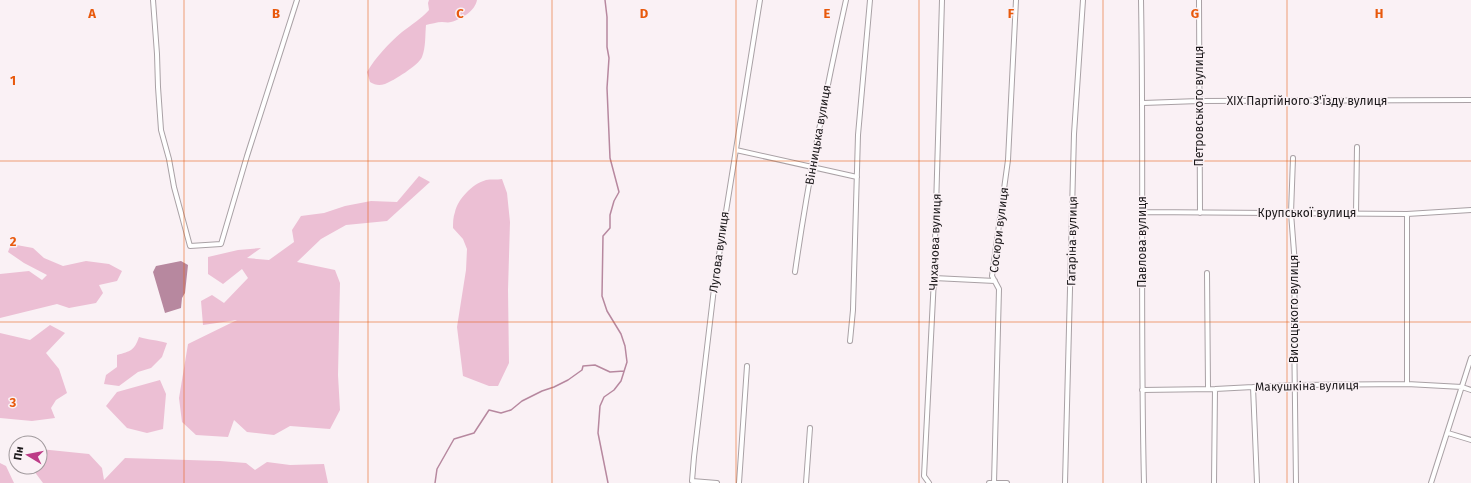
<svg xmlns="http://www.w3.org/2000/svg" width="1471" height="483" viewBox="0 0 1471 483" font-family="'Fira Sans',sans-serif">
	<style>
		.green { fill: #ecbfd4 }
		.water { fill: #b7889f }
		.lines { fill: none; stroke-linecap: round; stroke-linejoin: round }
		.stream { stroke: #b7889f; stroke-width: 1.5 }
		.street-casing { stroke: #a9a1a5; stroke-width: 6 }
		.street { stroke: #fff; stroke-width: 4 }
		.grid { fill: none; stroke: #e8590c; stroke-width: 1; stroke-opacity: 0.55 }
		.labels { text-anchor: middle; dominant-baseline: central; stroke-width: 3; stroke-linejoin: round; paint-order: stroke }
		.street-label { font-size: 12px; fill: #1b181a; stroke: #faf1f5 }
		.grid-label { font-size: 13px; text-anchor: middle; font-weight: bold; fill: #e8590c; stroke: #faf1f5; stroke-width: 3; stroke-linejoin: round; paint-order: stroke }
	</style>
	<rect width="100%" height="100%" fill="#faf1f5"/>
	<path class="green" d="M429,0H477C475,11 462,19 451,22C448,23 445,22 442,22C437,22 431,24 426,25C425,35 426,47 422,57C419,65 393,81 385,84C379,86 375,85 370,82L367,72C376,57 388,44 402,32C411,25 421,19 429,10L428,3Z
		M419,176L430,182L387,221L346,225L321,239L297,262L335,270L340,283L338,375L340,410L330,429L290,426L274,435L247,432L234,420L228,437L196,435L182,422L179,398L188,344L237,320L203,325L201,301L212,295L224,303L248,278L242,269L223,284L208,274V257L238,250L261,248L247,258L269,260L294,242L292,230L301,216L324,213L345,206L371,201L397,202Z
		M502,179L507,193L510,222L508,290L509,363L498,386H489L463,376L457,327L466,270L467,249L463,239L453,228C453,223 453,217 455,212C458,199 472,184 486,180C491,179 497,180 502,179Z
		M11,244L33,248L44,258L63,266L86,261L109,264L122,271L117,281L99,285L103,293L96,303L69,308L57,304L0,318V274L29,271L42,280L47,275L24,263L8,252Z
		M50,325L65,333L46,353L59,369L67,393L56,400L51,408L55,418L32,421L0,418V333L30,340Z
		M139,337C149,340 157,340 167,343L162,357L151,368L138,372L119,386L104,384L106,375L117,367V355C131,351 134,351 139,337Z
		M160,380L166,394L163,429L147,433L127,428L106,406L117,392Z
		M40,449L89,454L102,468L104,480L125,458L220,461L246,463L255,470L267,462L290,465L324,464L328,483H43L31,467H40Z
		M0,463L6,466L14,483H0Z"/>
	<path class="water" d="M181,261L188,265L185,293L182,298L181,308L165,313L153,272L156,266Z"/>
	<g class="lines">
		<path class="stream" d="M605,0L607,17V47L609,58L607,88L610,158L619,192L614,201L610,215V228L603,236L602,296L607,311L621,334L625,346L627,362L621,381L614,390L604,397L600,406L598,433L608,483
			M435,483L437,469L454,439L474,433L489,410L501,413L511,410L522,401L542,391L554,387L568,380L582,370L583,366L595,365L610,372L624,371"/>
		<g class="street-casing">
			<path id="street" d="M153,0L157,54L158,87L161,130L169,159L174,187L190,246L221,244L247,156L297,0
				M1141,0C1144,161 1140,322 1144,483
				M1199,0L1200,213
				M1143,103L1199,101L1471,100
				M736,150L857,177
				M1293,158L1291,213L1295,265L1294,324L1296,483
				M1142,212L1407,214L1471,210
				M1356,213L1357,147
				M795,272C808,180 826,90 846,0
				M1207,273L1208,388
				M934,278L995,281
				M850,341L853,310L858,135L870,0
				M1407,384V214
				M1253,387L1257,483
				M1142,390L1215,389L1294,385L1407,384L1462,387L1471,390
				M1448,433L1471,440
				M717,483L692,481L694,457L715,280L760,0
				M739,483L747,366
				M806,483L810,428
				M929,483L924,476L934,278L942,0
				M989,483H1007
				M994,483L999,289L992,276L1008,160L1016,0
				M1065,483L1074,134L1083,0
				M1214,483L1215,389
				M1431,483L1471,358"/>
		</g>
		<use href="#street" class="street"/>
	</g>
	<path class="grid" d="M184,0V483M368,0V483M552,0V483M736,0V483M919,0V483M1103,0V483M1287,0V483M0,161H1471M0,322H1471"/>
	<g class="labels">
		<g class="street-label">
			<text x="1307" y="101">XIX Партійного З'їзду вулиця</text>
			<text transform="translate(1199 106) rotate(-90)">Петровського вулиця</text>
			<text transform="translate(818 135) rotate(-80)">Вінницька вулиця</text>
			<text x="1307" y="213">Крупської вулиця</text>
			<text transform="translate(999 230) rotate(-83)">Сосюри вулиця</text>
			<text transform="translate(1072 241) rotate(-89)">Гагаріна вулиця</text>
			<text transform="translate(935 242) rotate(-88)">Чихачова вулиця</text>
			<text transform="translate(1142 242) rotate(-90)">Павлова вулиця</text>
			<text transform="translate(719 252) rotate(-82)">Лугова вулиця</text>
			<text transform="translate(1294 309) rotate(-90)">Висоцького вулиця</text>
			<text transform="translate(1307 386) rotate(-1)">Макушкіна вулиця</text>
		</g>
	</g>
	<g class="grid-label">
		<text x="92" y="18">A</text>
		<text x="276" y="18">B</text>
		<text x="460" y="18">C</text>
		<text x="644" y="18">D</text>
		<text x="827" y="18">E</text>
		<text x="1011" y="18">F</text>
		<text x="1195" y="18">G</text>
		<text x="1379" y="18">H</text>
		<text x="13" y="85">1</text>
		<text x="13" y="246">2</text>
		<text x="13" y="407">3</text>
	</g>
	<g transform="translate(28 455) rotate(280)"><circle r="19" fill="#faf1f5" stroke="#a19a9d"/>
	<path d="M0-3L7 15L0 10L-7 15Z" fill="#bd3c87"/>
	<text y="-6" font-size="11" font-weight="bold" text-anchor="middle" fill="#1b181a">Пн</text>
	</g>
</svg>
